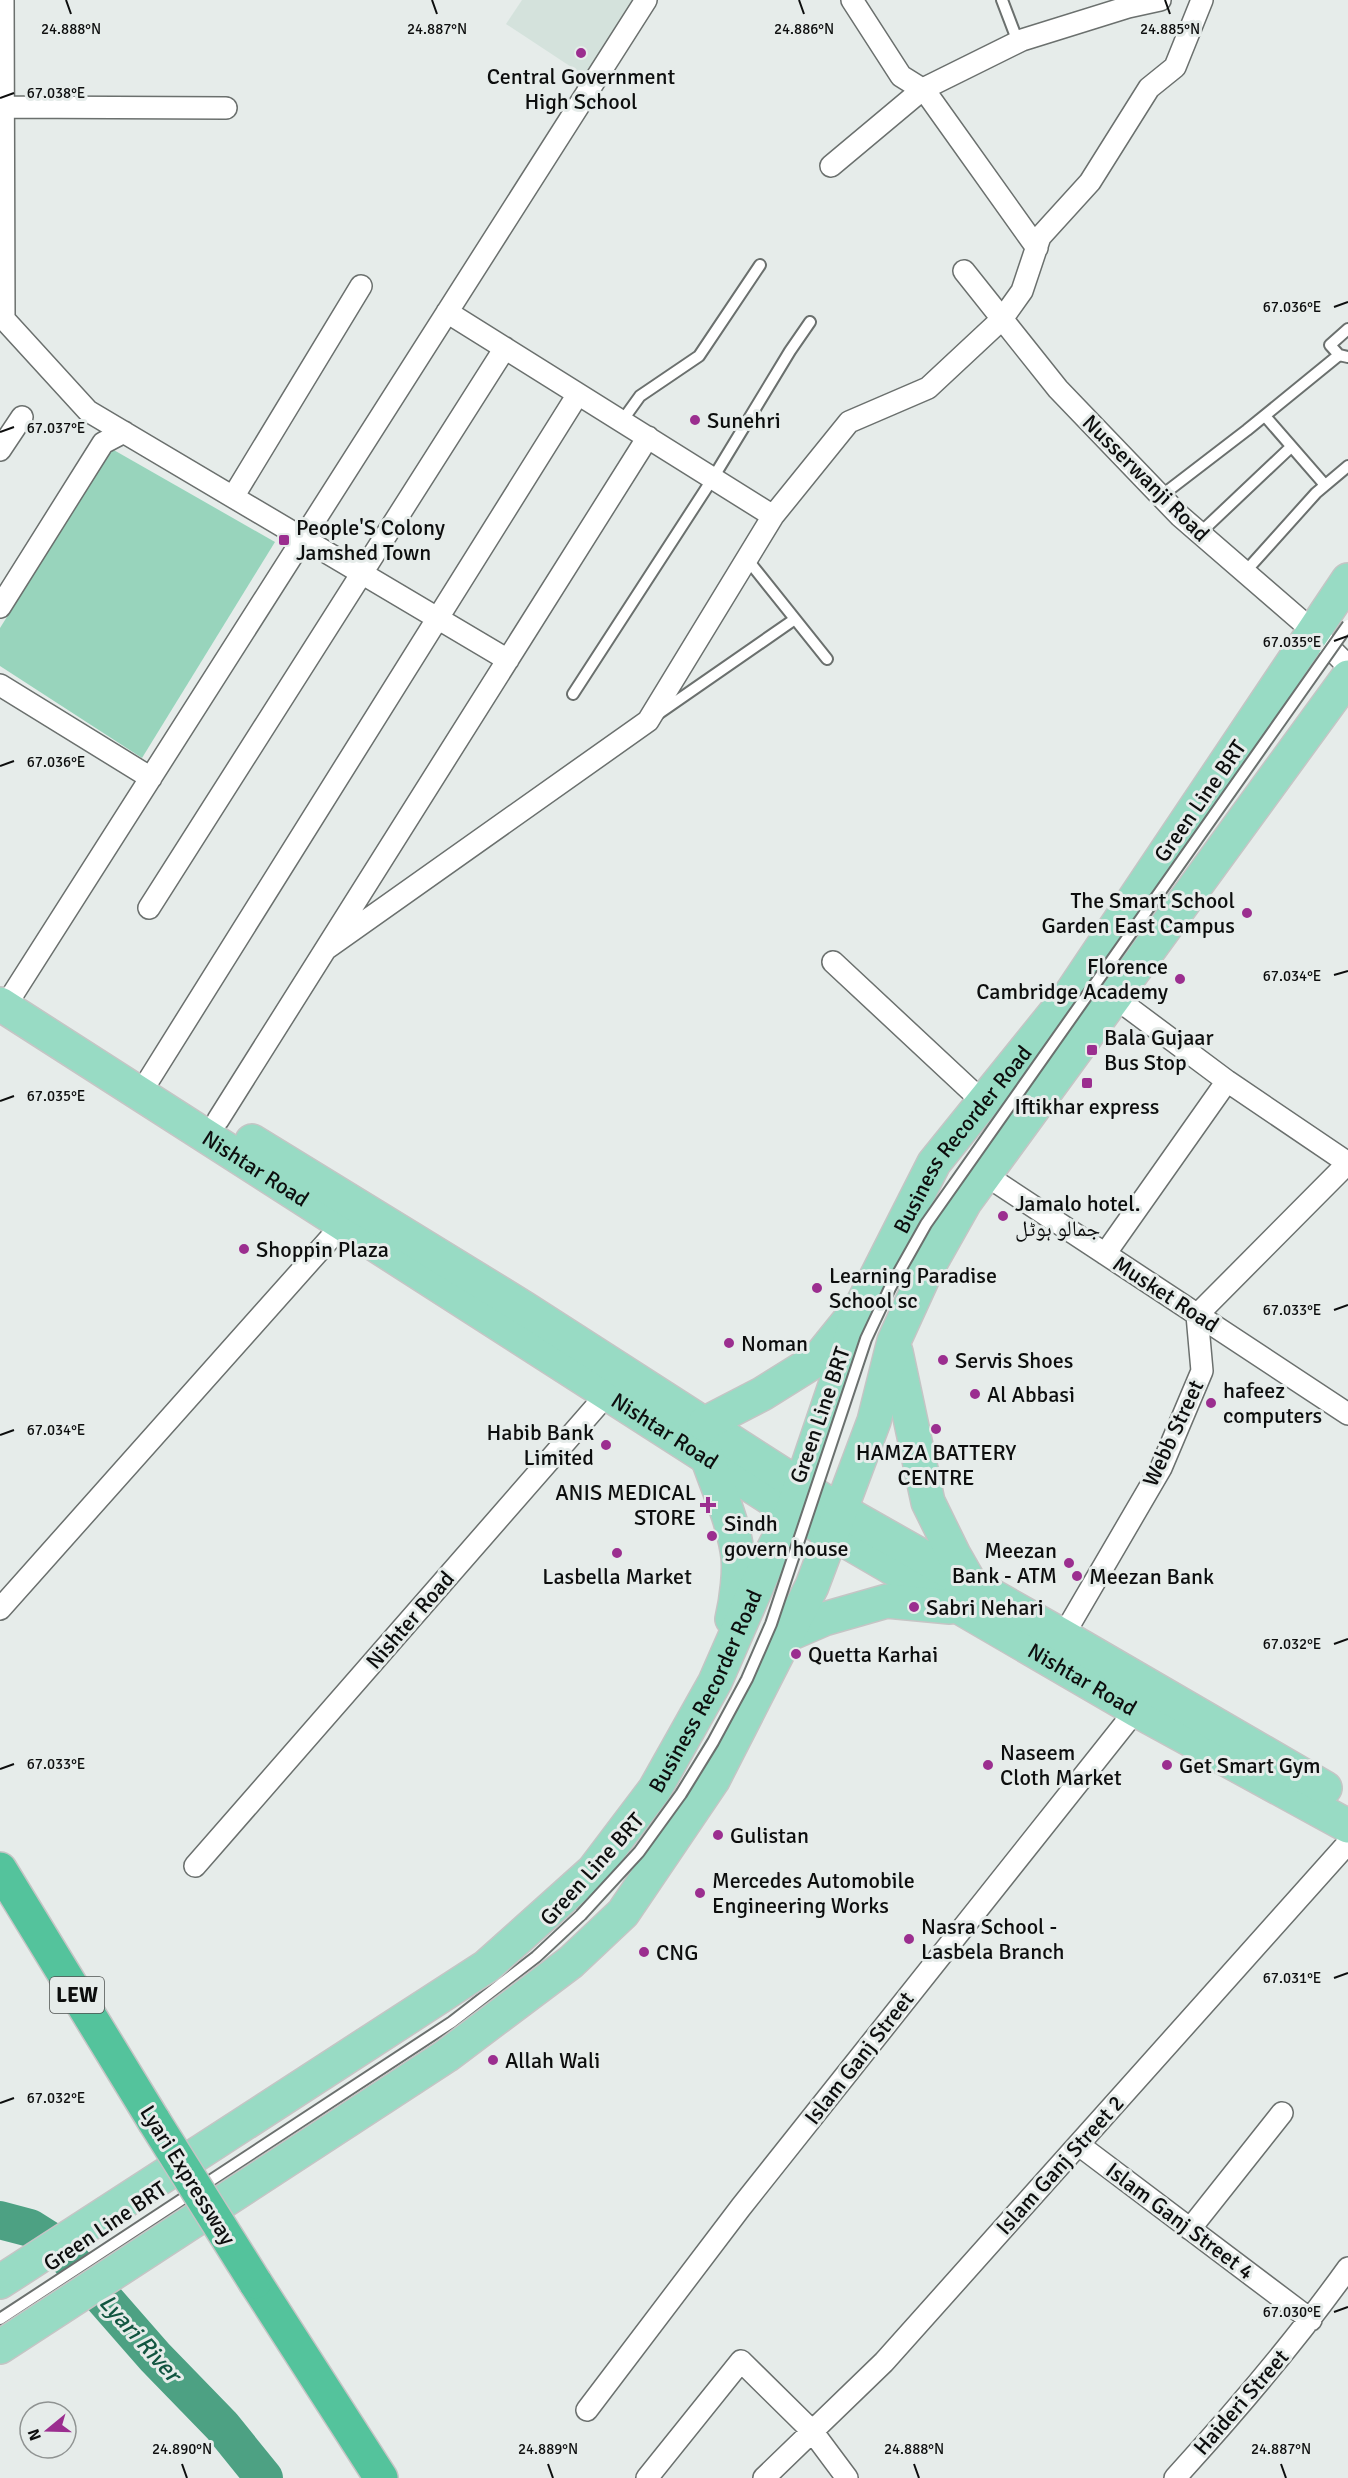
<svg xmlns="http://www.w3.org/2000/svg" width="1348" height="2478" viewBox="0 0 1348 2478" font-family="Signika,'Noto Naskh Arabic',sans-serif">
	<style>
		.built { fill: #d4e2dc }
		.green { fill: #98d4bc }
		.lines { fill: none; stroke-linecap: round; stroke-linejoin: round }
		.river { stroke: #4da183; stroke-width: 38 }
		.service-casing { stroke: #6b706e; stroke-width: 14 }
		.minor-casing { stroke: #6b706e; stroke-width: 24 }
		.primary-casing { stroke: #c5c5c5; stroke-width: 36 }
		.motorway-casing { stroke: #c5c5c5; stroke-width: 36 }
		.service { stroke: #fff; stroke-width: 10 }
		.minor { stroke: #fff; stroke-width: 21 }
		.primary { stroke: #98dbc4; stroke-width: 33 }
		.motorway { stroke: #54c39c; stroke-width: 33 }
		.service-bridge-casing { stroke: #6b706e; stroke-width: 14; stroke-linecap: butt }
		.motorway-bridge-casing { stroke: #c5c5c5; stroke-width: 36; stroke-linecap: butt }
		.service-bridge { stroke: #fff; stroke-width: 10 }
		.motorway-bridge { stroke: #54c39c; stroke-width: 33 }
		.ticks { fill: none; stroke: #0d0e0e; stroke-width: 2 }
		.poi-dot { fill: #9b2e8f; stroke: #e6ecea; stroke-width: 2 }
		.labels { text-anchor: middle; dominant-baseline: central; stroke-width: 6; stroke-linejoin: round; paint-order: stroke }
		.shield { fill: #e6ecea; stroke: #4e5150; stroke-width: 1.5 }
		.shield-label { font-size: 21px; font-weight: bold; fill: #0d0e0e }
		.poi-label { font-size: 22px; fill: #0d0e0e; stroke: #e6ecea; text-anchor: start }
		.street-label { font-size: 22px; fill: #0d0e0e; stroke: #e6ecea }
		.water-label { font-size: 24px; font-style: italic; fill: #115540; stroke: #e6ecea }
		.ticks-label { font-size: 15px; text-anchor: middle; fill: #0d0e0e; stroke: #e6ecea; stroke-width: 6; stroke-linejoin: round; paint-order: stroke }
	</style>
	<rect width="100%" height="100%" fill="#e6ecea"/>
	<path class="built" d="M522,0H646L594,82L506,24Z"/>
	<path class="green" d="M112,449L275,542L142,758L0,666V628Z"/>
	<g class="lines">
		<path class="river" d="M0,2220L30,2228L57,2245L155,2357L222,2426L264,2478"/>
		<g class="service-casing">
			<path id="service" d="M1002,0L1018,42
				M1348,329L1330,345L1339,355L1348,357
				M1265,416L1325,485
				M622,421L640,396L699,356L760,265
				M1161,496L1247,430L1339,355
				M1200,533L1291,447
				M747,559L827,659
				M1245,572L1316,493L1348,466
				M573,694L713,478L790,351L810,322
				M658,714L795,619
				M0,2319L452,2022L536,1957L581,1915"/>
		</g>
		<g class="minor-casing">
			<path id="minor" d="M3,0L4,319L88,411L508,660
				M852,0L901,76L925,91L1037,248
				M1,107L226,108
				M831,166L923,89L1022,40L1128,7L1160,0
				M964,271L1058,389L1180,516L1314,632L1348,666
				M447,312L773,516
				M0,450L22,417
				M233,497L361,286
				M0,607L103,443L124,432
				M0,685L151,778
				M149,908L505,348
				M326,949L648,721L773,516L849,422L928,388L1002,319L1022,291L1040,237L1090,182L1149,88L1175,67L1202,0
				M833,962L982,1101
				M13,994L646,0
				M150,1078L578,394
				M218,1120L648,437
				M984,1174L1348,1414
				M1105,1254L1227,1081
				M0,1609L351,1215
				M1063,1636L1161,1468L1202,1371L1197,1315L1348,1163L1227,1081L1113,996
				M195,1866L615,1385
				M1079,2145L1311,2320
				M1190,2229L1282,2113
				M587,2410L741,2207L1136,1710
				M647,2478L741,2361L812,2431L847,2478
				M764,2478L884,2362L1348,1843
				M1175,2478C1236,2411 1295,2342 1348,2268"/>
		</g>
		<g class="primary-casing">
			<g id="primary">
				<path id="s1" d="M0,1004L792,1512L832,1533L1136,1710L1348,1826"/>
				<path d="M252,1141L524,1308L821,1499L1063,1636L1325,1788"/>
				<path d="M896,1352L928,1502L954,1555L970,1583"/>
				<path d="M704,1424L762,1394L818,1359L851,1318"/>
				<path d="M707,1457C718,1488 732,1519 737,1550C741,1568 736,1602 732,1619"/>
				<path d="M787,1635L824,1619L887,1601L950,1607"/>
				<path id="s2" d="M0,2282L487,1966L593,1871L655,1789L715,1682L772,1552L792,1512L863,1303L934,1163L1072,992L1348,580"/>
				<path d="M0,2347L446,2056L571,1962L623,1913L713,1780L812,1586L874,1421L894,1341L926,1271L965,1202L1348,677"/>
			</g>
		</g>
		<g class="motorway-casing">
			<path id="motorway" d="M0,1869L154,2121
				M255,2282L381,2478"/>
		</g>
		<use href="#service" class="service"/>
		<use href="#minor" class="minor"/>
		<use href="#primary" class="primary"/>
		<use href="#motorway" class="motorway"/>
		<g class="service-bridge-casing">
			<path id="service-bridge" d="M581,1915L639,1852L681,1794L713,1742L747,1679L771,1624L866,1339L890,1288L926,1224L1348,625"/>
		</g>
		<g class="motorway-bridge-casing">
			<path id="motorway-bridge" d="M154,2121L255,2282"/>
		</g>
		<use href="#service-bridge" class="service-bridge"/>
		<use href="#motorway-bridge" class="motorway-bridge"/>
	</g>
	<path class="ticks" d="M66,0L71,14M432,0L437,14M799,0L804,14M1165,0L1170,14M0,98L14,93M1334,307L1348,302M0,432L14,427M1334,641L1348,636M0,766L14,761M1334,975L1348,971M0,1101L14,1096M1334,1310L1348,1305M0,1435L14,1430M1334,1644L1348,1639M0,1769L14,1764M1334,1978L1348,1973M0,2103L14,2098M1334,2312L1348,2307M182,2464L187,2478M548,2464L553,2478M914,2464L919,2478M1281,2464L1286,2478"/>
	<g class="poi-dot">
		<circle cx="581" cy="53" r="6"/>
		<circle cx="695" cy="420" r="6"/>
		<rect x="278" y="534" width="12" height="12" rx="3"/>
		<circle cx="1247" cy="913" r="6"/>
		<circle cx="1180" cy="979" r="6"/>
		<rect x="1086" y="1044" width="12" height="12" rx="3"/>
		<rect x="1081" y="1077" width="12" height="12" rx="3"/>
		<circle cx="1003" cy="1216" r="6"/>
		<circle cx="244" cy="1249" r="6"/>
		<circle cx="817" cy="1288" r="6"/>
		<circle cx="729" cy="1343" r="6"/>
		<circle cx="943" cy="1360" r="6"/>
		<circle cx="975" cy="1394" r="6"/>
		<circle cx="1211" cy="1403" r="6"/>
		<circle cx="936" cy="1429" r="6"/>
		<circle cx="606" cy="1445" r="6"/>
		<path d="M705 1496h6v6h6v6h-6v6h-6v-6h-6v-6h6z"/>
		<circle cx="712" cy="1536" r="6"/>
		<circle cx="617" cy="1553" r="6"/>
		<circle cx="1069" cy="1563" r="6"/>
		<circle cx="1077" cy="1576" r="6"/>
		<circle cx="914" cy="1607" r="6"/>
		<circle cx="796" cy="1654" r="6"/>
		<circle cx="988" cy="1765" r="6"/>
		<circle cx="1167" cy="1765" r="6"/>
		<circle cx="718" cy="1835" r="6"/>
		<circle cx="700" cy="1893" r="6"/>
		<circle cx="909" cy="1939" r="6"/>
		<circle cx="644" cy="1952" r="6"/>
		<circle cx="493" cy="2060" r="6"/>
	</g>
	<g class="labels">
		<rect class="shield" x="50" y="1977" width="54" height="36" rx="4.5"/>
		<g class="shield-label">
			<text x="77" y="1995">LEW</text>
		</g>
		<g class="poi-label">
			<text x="581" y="76" text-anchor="middle">Central Government<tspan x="581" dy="25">High School</tspan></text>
			<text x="707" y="420">Sunehri</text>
			<text x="296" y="527">People'S Colony<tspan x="296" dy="25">Jamshed Town</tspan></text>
			<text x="1235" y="900" text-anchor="end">The Smart School<tspan x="1235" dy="25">Garden East Campus</tspan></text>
			<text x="1168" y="966" text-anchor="end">Florence<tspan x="1168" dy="25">Cambridge Academy</tspan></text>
			<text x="1104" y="1037">Bala Gujaar<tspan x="1104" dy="25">Bus Stop</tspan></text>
			<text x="1087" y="1106" text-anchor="middle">Iftikhar express</text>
			<text x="1015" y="1203">Jamalo hotel.<tspan x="1015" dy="25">جمالو ہوٹل</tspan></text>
			<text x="256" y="1249">Shoppin Plaza</text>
			<text x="829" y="1275">Learning Paradise<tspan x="829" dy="25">School sc</tspan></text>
			<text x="741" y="1343">Noman</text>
			<text x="955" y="1360">Servis Shoes</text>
			<text x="1223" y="1390">hafeez<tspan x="1223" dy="25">computers</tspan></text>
			<text x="987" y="1394">Al Abbasi</text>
			<text x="594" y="1432" text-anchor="end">Habib Bank<tspan x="594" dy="25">Limited</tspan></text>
			<text x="936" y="1452" text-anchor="middle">HAMZA BATTERY<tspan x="936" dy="25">CENTRE</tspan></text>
			<text x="696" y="1492" text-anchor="end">ANIS MEDICAL<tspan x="696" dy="25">STORE</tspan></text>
			<text x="724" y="1523">Sindh<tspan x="724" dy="25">govern house</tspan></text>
			<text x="1057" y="1550" text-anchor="end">Meezan<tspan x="1057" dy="25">Bank - ATM</tspan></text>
			<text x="617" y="1576" text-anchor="middle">Lasbella Market</text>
			<text x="1089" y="1576">Meezan Bank</text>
			<text x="926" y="1607">Sabri Nehari</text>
			<text x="808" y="1654">Quetta Karhai</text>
			<text x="1000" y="1752">Naseem<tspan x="1000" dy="25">Cloth Market</tspan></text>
			<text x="1179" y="1765">Get Smart Gym</text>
			<text x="730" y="1835">Gulistan</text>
			<text x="712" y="1880">Mercedes Automobile<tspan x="712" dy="25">Engineering Works</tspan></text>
			<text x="921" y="1926">Nasra School -<tspan x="921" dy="25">Lasbela Branch</tspan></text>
			<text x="656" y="1952">CNG</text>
			<text x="505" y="2060">Allah Wali</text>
		</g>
		<g class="street-label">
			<text transform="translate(1146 478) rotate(45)">Nusserwanji Road</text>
			<text transform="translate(1200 801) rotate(-55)">Green Line BRT</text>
			<text stroke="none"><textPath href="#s2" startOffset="1548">Business Recorder Road</textPath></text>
			<text stroke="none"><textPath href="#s1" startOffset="304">Nishtar Road</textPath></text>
			<text transform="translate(1166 1294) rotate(33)">Musket Road</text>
			<text transform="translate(820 1415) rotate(-71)">Green Line BRT</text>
			<text stroke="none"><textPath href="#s1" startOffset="790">Nishtar Road</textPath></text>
			<text transform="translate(1173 1433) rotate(-65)">Webb Street</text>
			<text transform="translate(410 1620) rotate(-49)">Nishter Road</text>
			<text stroke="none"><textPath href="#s1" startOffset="1276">Nishtar Road</textPath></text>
			<text stroke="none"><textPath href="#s2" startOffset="936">Business Recorder Road</textPath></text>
			<text transform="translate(592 1869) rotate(-48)">Green Line BRT</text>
			<text transform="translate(859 2058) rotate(-52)">Islam Ganj Street</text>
			<text transform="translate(1060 2165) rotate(-48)">Islam Ganj Street 2</text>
			<text transform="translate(188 2175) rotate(58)">Lyari Expressway</text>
			<text transform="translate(1180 2221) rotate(37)">Islam Ganj Street 4</text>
			<text transform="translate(105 2226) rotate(-34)">Green Line BRT</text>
			<text transform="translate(1241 2402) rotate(-49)">Haideri Street</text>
		</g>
		<g class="water-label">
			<text transform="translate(140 2338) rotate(48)">Lyari River</text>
		</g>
	</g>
	<g class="ticks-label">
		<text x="1170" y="34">24.885°N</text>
		<text x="71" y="34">24.888°N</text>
		<text x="437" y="34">24.887°N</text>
		<text x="804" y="34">24.886°N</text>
		<text x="56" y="98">67.038°E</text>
		<text x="1292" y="312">67.036°E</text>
		<text x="56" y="433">67.037°E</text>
		<text x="1292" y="647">67.035°E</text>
		<text x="56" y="767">67.036°E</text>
		<text x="1292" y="981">67.034°E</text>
		<text x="56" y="1101">67.035°E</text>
		<text x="1292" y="1315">67.033°E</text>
		<text x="56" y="1435">67.034°E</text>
		<text x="1292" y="1649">67.032°E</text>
		<text x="56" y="1769">67.033°E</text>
		<text x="1292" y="1983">67.031°E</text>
		<text x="56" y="2103">67.032°E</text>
		<text x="1292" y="2317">67.030°E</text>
		<text x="182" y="2454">24.890°N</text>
		<text x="548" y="2454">24.889°N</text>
		<text x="914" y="2454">24.888°N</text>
		<text x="1281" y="2454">24.887°N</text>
	</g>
	<g transform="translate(48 2430) rotate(251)"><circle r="28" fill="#e6ecea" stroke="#8f9392" stroke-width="1.5"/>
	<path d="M0-4.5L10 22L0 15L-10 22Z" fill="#9b2e8f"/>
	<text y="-9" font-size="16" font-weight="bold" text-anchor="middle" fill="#0d0e0e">N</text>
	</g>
</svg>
